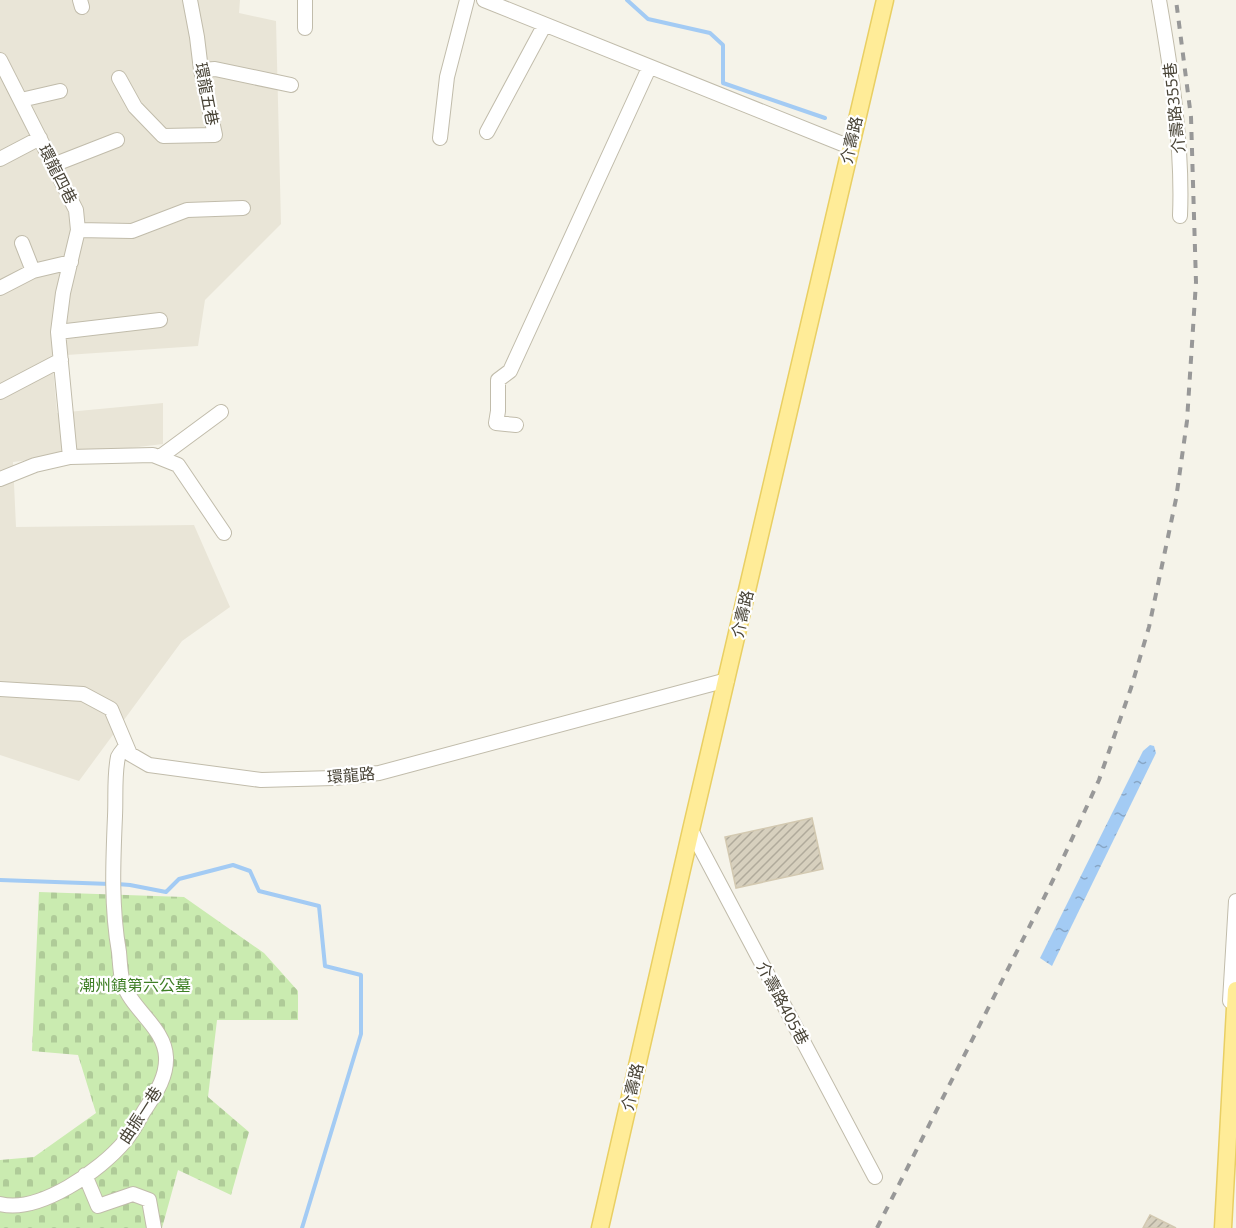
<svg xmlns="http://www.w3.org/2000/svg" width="1236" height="1228" viewBox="0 0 1236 1228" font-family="'Noto Sans','Noto Sans TC',sans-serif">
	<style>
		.residential { fill: #e9e5d7 }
		.cemetery { fill: url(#cemetery-stones) }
		.water { fill: url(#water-ripples) }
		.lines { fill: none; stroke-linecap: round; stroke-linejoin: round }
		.stream { stroke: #a3cbf4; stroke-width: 4 }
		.building { fill: url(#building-hatch); stroke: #d3c9b1; stroke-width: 1.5 }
		.minor-casing { stroke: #c1bcab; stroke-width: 16 }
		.major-casing { stroke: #e9cf63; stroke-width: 19 }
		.minor { stroke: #fff; stroke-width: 14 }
		.major { stroke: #ffec98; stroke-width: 16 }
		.rail { stroke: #989898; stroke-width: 4; stroke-dasharray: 8 8; stroke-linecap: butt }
		.labels { text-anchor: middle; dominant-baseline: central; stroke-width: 4.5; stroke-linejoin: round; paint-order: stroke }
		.street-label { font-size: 16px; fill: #494437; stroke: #fff }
		.park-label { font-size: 16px; fill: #3f7f26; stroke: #fff }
	</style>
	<defs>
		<pattern id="cemetery-stones" width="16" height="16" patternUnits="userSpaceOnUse" patternTransform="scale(1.5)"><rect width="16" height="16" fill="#caebb0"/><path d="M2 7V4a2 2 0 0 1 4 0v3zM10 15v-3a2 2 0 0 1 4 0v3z" fill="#afcb98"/></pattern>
		<pattern id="water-ripples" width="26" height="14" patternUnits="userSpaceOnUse" patternTransform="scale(1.5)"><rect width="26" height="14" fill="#a3cbf4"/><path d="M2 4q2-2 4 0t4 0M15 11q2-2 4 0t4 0" fill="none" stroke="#87a6c6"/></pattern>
		<pattern id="building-hatch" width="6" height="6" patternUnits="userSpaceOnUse" patternTransform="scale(1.5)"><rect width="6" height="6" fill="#d7d0be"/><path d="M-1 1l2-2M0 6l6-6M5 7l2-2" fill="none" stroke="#b0aa9b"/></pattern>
	</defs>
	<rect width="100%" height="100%" fill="#f5f3e9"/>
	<path class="residential" d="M0,0H240L239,13L276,21L281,224L205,300L198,346L52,356L57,413L163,403V444L13,462L16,527L194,525L230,607L182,641L79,781L0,755Z"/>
	<path class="cemetery" d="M39,892L184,897L264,953L298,991V1020H217L208,1097L249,1132L231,1195L178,1170L162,1228H0V1160L34,1157L96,1113L78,1055L32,1051Z"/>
	<path class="water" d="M1150,745L1154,746L1156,753L1052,966L1040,958L1143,751Z"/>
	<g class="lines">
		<path class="stream" d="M627,0L648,19L710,33L723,45V83L825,118
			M0,880L110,884
			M117,884L130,885L166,892L179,879L233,865L250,871L259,891L319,906L325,966L361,975V1034L302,1228"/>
	</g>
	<path class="building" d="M812,818L823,869L736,888L725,837Z
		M1150,1215L1176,1228H1143Z"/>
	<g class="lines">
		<g class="minor-casing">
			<path id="minor" d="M80,0L82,7
				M305,0V28
				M484,0L850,147
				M1159,0C1171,69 1183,146 1180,216
				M0,60L76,210L78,230L63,293L58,332L70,457
				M201,70L215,69L291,85
				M119,78L135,107L163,136L215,135L201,70L197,37L190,0
				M21,100L60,91
				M487,132L544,26
				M440,138L447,77L467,0
				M0,159L40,138
				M53,165L117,140
				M78,230L132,231L187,210L243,208
				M22,243L33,271
				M0,288L33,271L71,262
				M58,332L160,320
				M0,392L61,360
				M516,425L496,423L498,411V380L510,371L649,68
				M160,457L221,412
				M0,479L35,465L70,457L153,455L178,465L224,533
				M0,689L83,694L111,709L130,754L149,765L261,780L334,778L379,773L727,680
				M691,830L875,1177
				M1230,1001L1236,901
				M85,1175L98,1206L133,1194L149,1200L154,1228
				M0,1204C39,1214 101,1170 125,1141C133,1132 138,1121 144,1111C155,1094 167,1078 166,1057C165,1028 132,1010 123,983C120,973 120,962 119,952C111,907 113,862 115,816C116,797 114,776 118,757C120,753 123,750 126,746"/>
		</g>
		<g class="major-casing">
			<path id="major" d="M600,1228L691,830L885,0
				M1223,1228L1236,990"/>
		</g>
		<use href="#minor" class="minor"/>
		<use href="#major" class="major"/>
		<path class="rail" d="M877,1228L1053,880L1099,780L1131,688L1149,627L1176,499L1187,421L1196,282L1191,117L1176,0"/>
	</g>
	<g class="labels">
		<g class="street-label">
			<text transform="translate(207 94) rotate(79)">環龍五巷</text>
			<text transform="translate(1174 108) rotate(-96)">介壽路355巷</text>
			<text transform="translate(851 140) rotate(-77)">介壽路</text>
			<text transform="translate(58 174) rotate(63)">環龍四巷</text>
			<text transform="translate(742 614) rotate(-77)">介壽路</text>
			<text transform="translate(351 775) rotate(-5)">環龍路</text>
			<text transform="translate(783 1003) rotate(62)">介壽路405巷</text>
			<text transform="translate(632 1087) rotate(-77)">介壽路</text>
			<text transform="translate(140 1115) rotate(-57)">曲振一巷</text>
		</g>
		<g class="park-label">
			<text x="135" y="985">潮州鎮第六公墓</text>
		</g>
	</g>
</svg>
